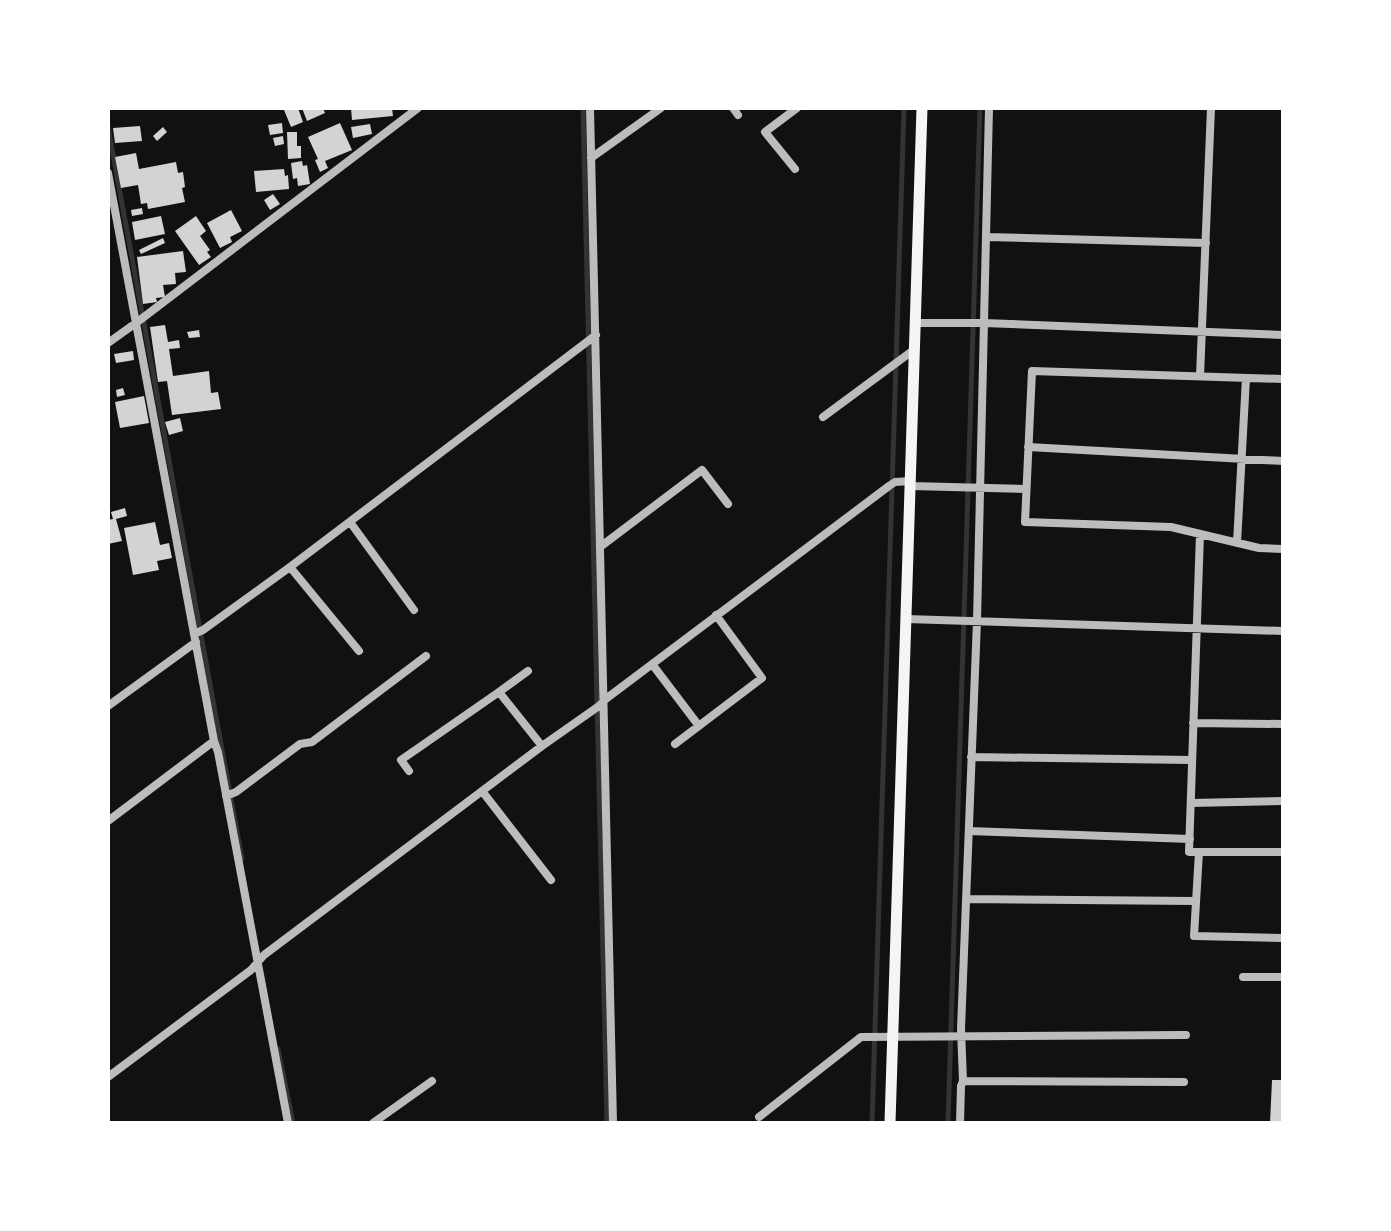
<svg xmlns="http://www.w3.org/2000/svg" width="1391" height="1231" viewBox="0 0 1391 1231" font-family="'Golos Text',sans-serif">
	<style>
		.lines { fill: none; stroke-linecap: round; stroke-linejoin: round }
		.stream { stroke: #333; stroke-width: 5 }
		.building { fill: #d3d3d3 }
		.minor { stroke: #bcbcbc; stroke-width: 8 }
		.secondary { stroke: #f5f5f5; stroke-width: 11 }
	</style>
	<rect width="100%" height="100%" fill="#111"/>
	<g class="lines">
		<path class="stream" d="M583,108L607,1123
			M108,127L242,859
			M278,1049L293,1123
			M872,1123L904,108
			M948,1123L980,108"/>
	</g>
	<path class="building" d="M289,108H298L303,122L291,127L284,110Z
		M302,108H323L325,113L307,121Z
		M351,108H392L393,116L352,120Z
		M282,123L283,133L270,135L268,125Z
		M340,123L352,150L325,161L328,168L320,172L315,160L318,159L308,137Z
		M370,124L372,134L353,138L351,127Z
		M140,126L142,141L115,143L113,128Z
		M163,127L167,132L157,141L153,136Z
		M287,132H297V146H301V158L288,159Z
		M283,136L284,144L275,146L273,138Z
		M136,153L139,169L176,162L178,173L183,172L185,187L182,188L185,202L148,209L147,203L141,204L138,185L121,188L115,157Z
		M302,161L303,166L307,165L310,184L298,186L297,178L293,179L291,163Z
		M284,169L285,176L288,175L289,189L256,192L254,171Z
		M273,194L280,204L270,210L264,200Z
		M142,208L143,214L132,216L131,210Z
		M231,210L242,231L230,237L232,242L220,248L207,223Z
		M161,216L165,234L135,240L132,222Z
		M196,216L206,231L200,236L210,250L207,252L211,257L199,265L175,231Z
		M163,238L165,243L141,254L139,250Z
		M183,251L186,272L175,273L176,284L163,285L165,297L156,298L157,302L143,304L137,257Z
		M165,325L168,342L179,340L180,348L169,349L173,376L209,371L211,393L218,392L221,409L172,415L167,381L158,382L150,327Z
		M199,330L200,337L189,338L187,332Z
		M133,351L134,360L116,363L114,354Z
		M123,388L125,395L117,397L116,390Z
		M144,396L149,423L120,428L115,402Z
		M180,418L183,431L169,435L165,422Z
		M125,508L127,516L116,519L122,541L108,544V520L113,519L111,512Z
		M155,522L160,545L169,543L172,558L157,561L159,570L133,575L124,528Z
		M1272,1080H1283V1123H1270Z"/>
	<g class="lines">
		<path class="minor" d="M590,108L613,1123
			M733,108L738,115
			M591,158L661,108
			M795,169L765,132L797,108
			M108,173L214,741L218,752L288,1123
			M986,237L1206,243
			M916,323H984L1283,335
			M108,343L140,320L418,108
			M1200,376L1211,108
			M1283,379L1032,371L1025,522L1171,527L1259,548L1283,549
			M823,417L915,349
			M1028,447L1283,461
			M911,486L1026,489
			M350,522L414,610
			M1200,534L1189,852H1283
			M1237,543L1246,378
			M600,547L702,470L728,504
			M290,567L359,651
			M906,619L1283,631
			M194,634L203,630L290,567L596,335
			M652,664L699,726
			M499,692L528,671
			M108,706L196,642
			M1193,723L1283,724
			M675,744L762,678L716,615
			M971,757L1192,760
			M409,771L401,760L499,692L542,746
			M482,791L551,880
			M226,796L236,792L300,744L312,742L426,656
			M1191,803L1283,801
			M108,821L214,741
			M969,831L1190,839
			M1199,852L1194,936L1283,938
			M966,899L1196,901
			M1243,977H1283
			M108,1077L251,970L264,955L542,746L599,706L607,698L889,486L895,482L911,481
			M963,1081L1184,1082
			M759,1117L861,1037L1186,1035
			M373,1123L432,1081
			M960,1123L961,1086L963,1081L961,1029L977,621L989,108"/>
		<path class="secondary" d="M890,1123L922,108"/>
	</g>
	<rect width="1391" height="1231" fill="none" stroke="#ffffff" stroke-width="220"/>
</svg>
